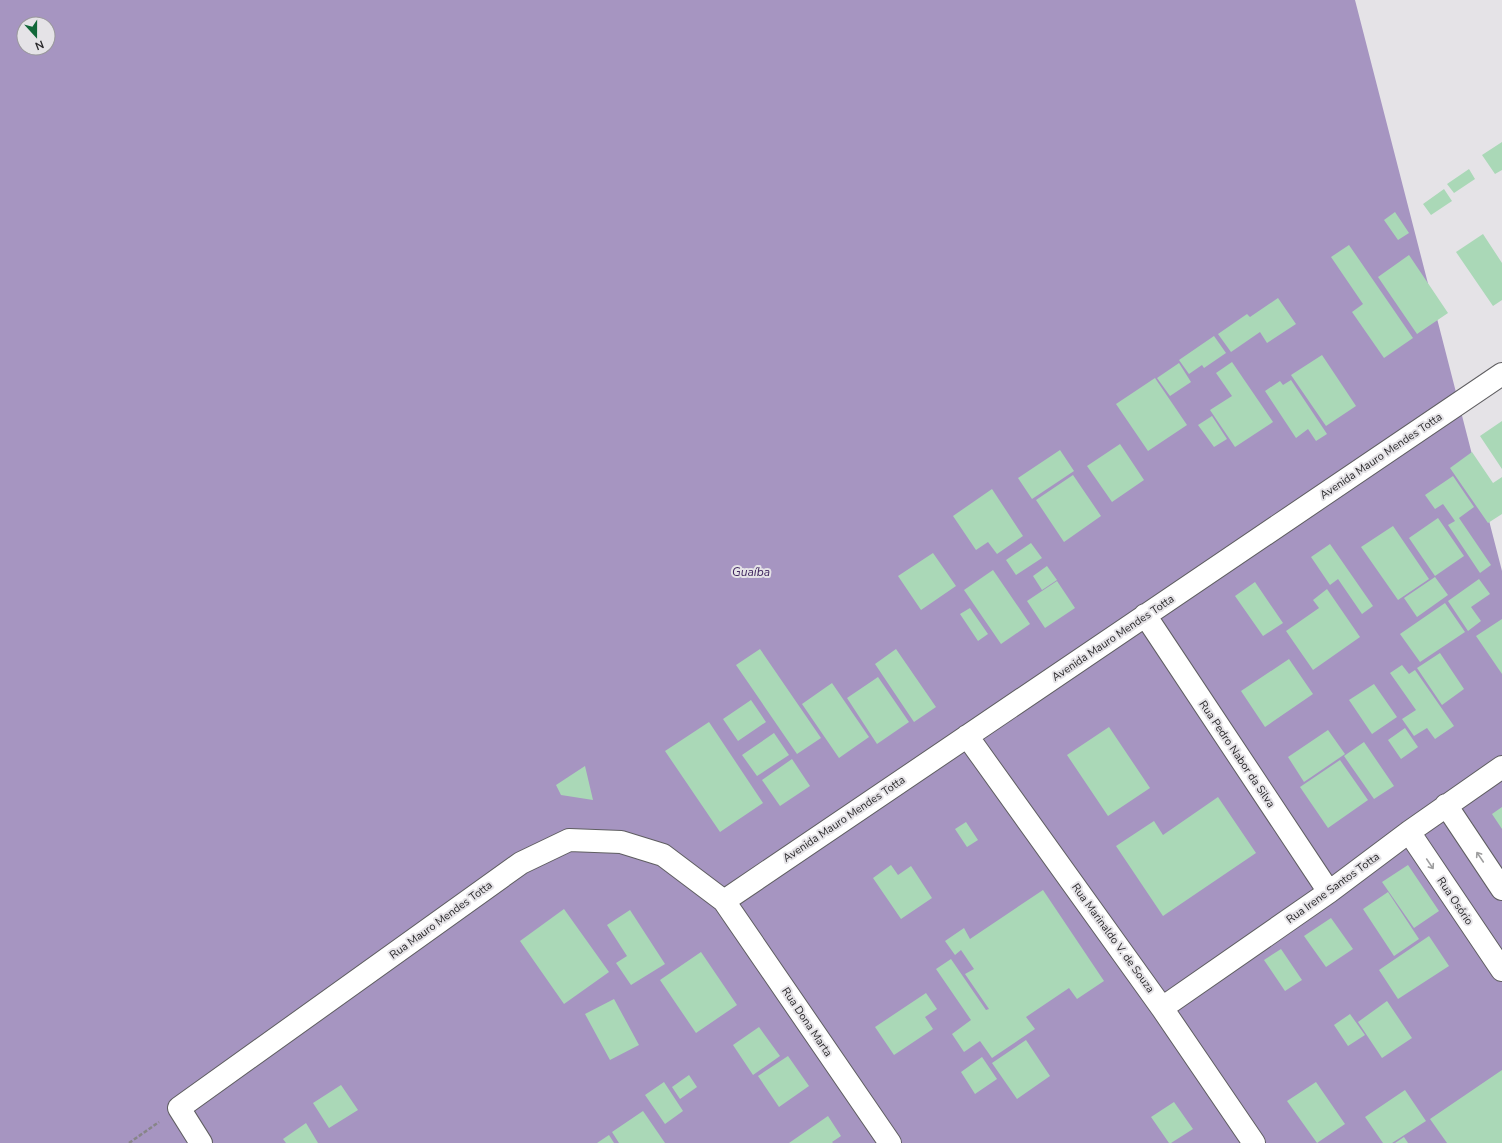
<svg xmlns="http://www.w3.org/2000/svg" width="1502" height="1143" viewBox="0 0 1502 1143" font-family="'Nunito Sans',sans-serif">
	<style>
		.water { fill: #a695c1; fill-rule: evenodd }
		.building { fill: #aad8b7 }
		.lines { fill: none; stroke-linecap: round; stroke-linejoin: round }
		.street-casing { stroke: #5f5e61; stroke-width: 24 }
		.path { stroke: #878588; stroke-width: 2.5; stroke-dasharray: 4 2; stroke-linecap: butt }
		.street { stroke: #fff; stroke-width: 22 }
		.oneway { stroke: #9e9e9f }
		.labels { text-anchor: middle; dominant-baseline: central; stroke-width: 4; stroke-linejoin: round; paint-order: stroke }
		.street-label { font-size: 11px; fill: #282729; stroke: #e5e3e7 }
		.water-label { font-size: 12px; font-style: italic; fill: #412860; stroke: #e5e3e7 }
	</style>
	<rect width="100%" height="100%" fill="#e5e3e7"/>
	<path class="water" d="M0,0H1355L1502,571V1143H0ZM24,24H48V48H24Z"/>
	<path class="building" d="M1502,142V170L1495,174L1482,155Z
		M1469,169L1475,179L1454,193L1447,184Z
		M1444,189L1452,201L1431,215L1423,204Z
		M1395,212L1409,233L1398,240L1384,220Z
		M1483,234L1502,263V300L1493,306L1456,252Z
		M1349,245L1413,338L1384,358L1352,312L1363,304L1331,257Z
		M1409,255L1448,313L1417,334L1378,277Z
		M1278,298L1296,324L1267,343L1260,332L1231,352L1218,334L1247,314L1250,317Z
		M1214,336L1226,353L1204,368L1202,365L1189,374L1179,360Z
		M1322,355L1356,406L1326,426L1291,375Z
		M1232,362L1273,422L1235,447L1210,410L1232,396L1216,373Z
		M1179,363L1191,382L1170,396L1157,378Z
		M1155,378L1187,425L1148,451L1116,404Z
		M1291,380L1327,434L1316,441L1308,429L1296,438L1265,391L1280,381L1283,385Z
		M1212,416L1227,439L1214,447L1198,425Z
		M1502,421V469L1480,436Z
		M1120,444L1144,480L1112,502L1087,466Z
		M1060,450L1074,471L1032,499L1018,478Z
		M1472,452L1493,483L1502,477V514L1488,523L1450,468Z
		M1073,475L1101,516L1064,542L1036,500Z
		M1453,476L1474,507L1459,518L1491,565L1480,573L1448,525L1455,521L1443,504L1435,509L1425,495Z
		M992,489L1023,536L997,554L988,542L976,550L953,516Z
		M1438,518L1464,556L1435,576L1409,538Z
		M1393,526L1429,579L1398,600L1361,547Z
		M1031,543L1042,558L1016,575L1006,560Z
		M1330,544L1373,606L1362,614L1338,579L1330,585L1311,557Z
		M933,553L956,586L921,610L898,576Z
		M1047,566L1057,580L1042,590L1033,576Z
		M993,570L1030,624L1001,644L964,590Z
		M1435,577L1448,595L1417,617L1404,598Z
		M1479,579L1490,594L1471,607L1481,621L1468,631L1448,601Z
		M1057,581L1075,608L1045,628L1027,601Z
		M1255,582L1283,623L1263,636L1235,596Z
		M1327,589L1360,637L1313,670L1286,631L1319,608L1313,600Z
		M1445,603L1465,632L1420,662L1400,634Z
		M970,608L988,634L978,641L960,614Z
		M1502,619V674L1476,636Z
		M760,649L821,738L797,754L736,665Z
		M896,649L936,707L914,722L875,664Z
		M1440,653L1464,689L1442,705L1417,668Z
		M1289,659L1313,694L1265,727L1241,691Z
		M1402,665L1409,674L1415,670L1454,726L1435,739L1427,728L1414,736L1402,719L1416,710L1390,673Z
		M878,677L909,722L877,744L847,698Z
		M832,683L869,737L839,758L802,704Z
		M1374,684L1397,717L1372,734L1349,700Z
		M751,700L766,722L738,741L723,719Z
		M709,722L763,803L720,832L665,751Z
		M1109,727L1150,788L1108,816L1067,755Z
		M1405,728L1418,747L1401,759L1388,740Z
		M1328,730L1345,754L1304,782L1288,757Z
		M774,733L789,755L757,776L742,755Z
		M1364,742L1394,786L1374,799L1344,756Z
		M792,759L810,786L780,806L762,780Z
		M1340,760L1368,800L1328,828L1300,787Z
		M585,766L593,800L561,795L556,785Z
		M1218,797L1256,853L1163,916L1116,846L1154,821L1163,835Z
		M1502,807V829L1492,814Z
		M966,822L978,840L967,847L955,829Z
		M891,865L898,875L911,866L932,898L901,919L873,878Z
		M1408,865L1439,911L1414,928L1382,882Z
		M1043,890L1104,981L1077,999L1069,988L1026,1017L1035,1029L992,1058L980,1041L964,1052L952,1034L971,1020L936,969L951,959L986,1010L989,1009L965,974L974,969L961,950L955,955L945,941L964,928L970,939Z
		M1388,892L1419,939L1394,956L1363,909Z
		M564,909L609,972L564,1004L520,941Z
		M630,910L665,964L631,985L616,963L627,956L607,925Z
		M1331,918L1353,949L1326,967L1304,936Z
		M1429,936L1449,966L1398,999L1379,970Z
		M1281,949L1302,980L1285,991L1264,960Z
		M701,952L737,1005L696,1033L660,980Z
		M926,993L937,1009L925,1017L933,1029L894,1055L875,1027Z
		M614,999L639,1045L610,1060L585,1014Z
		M1387,1001L1412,1038L1382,1058L1358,1022Z
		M1350,1014L1365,1035L1348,1046L1334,1025Z
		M759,1027L780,1056L753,1075L733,1045Z
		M1026,1040L1050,1076L1017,1099L992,1063Z
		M788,1056L809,1086L779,1107L758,1076Z
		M982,1057L997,1079L975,1094L961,1072Z
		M1502,1070V1143H1447L1430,1119Z
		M689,1075L697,1087L680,1099L672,1087Z
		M664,1082L683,1111L665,1124L645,1095Z
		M1316,1082L1345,1124L1317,1143L1287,1101Z
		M341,1085L358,1110L329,1128L313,1103Z
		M1405,1090L1426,1121L1392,1143H1383L1365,1117Z
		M1174,1102L1193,1129L1171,1143H1169L1151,1117Z
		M643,1111L665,1143H619L612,1132Z
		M828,1116L841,1136L832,1142L833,1143H789Z
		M306,1123L318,1143H286L283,1139Z
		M609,1135L614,1143H597Z
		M1404,1137L1408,1143H1395Z"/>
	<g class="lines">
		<g class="street-casing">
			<path id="street" d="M1145,615L1329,892
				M967,736L1162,1008L1254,1143
				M1446,805L1502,889
				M1409,832L1502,970
				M724,901L1502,374
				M1162,1008L1329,892L1409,832L1502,767
				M201,1143L179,1108L521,863L569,840L621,842L663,855L724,901L890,1143"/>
		</g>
		<path class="path" d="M129,1143L159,1122"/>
		<use href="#street" class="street"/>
	</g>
	<defs><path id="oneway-shaft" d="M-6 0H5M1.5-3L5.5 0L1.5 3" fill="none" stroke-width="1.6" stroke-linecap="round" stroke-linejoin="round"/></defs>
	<g class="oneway">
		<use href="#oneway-shaft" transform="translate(1480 857) rotate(-124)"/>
		<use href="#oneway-shaft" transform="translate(1430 864) rotate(56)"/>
	</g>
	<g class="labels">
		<g class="street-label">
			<text transform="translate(1381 456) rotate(-34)">Avenida Mauro Mendes Totta</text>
			<text transform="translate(1113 638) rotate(-34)">Avenida Mauro Mendes Totta</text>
			<text transform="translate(1237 754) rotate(56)">Rua Pedro Nabor da Silva</text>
			<text transform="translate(844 819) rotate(-34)">Avenida Mauro Mendes Totta</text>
			<text transform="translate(1333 888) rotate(-36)">Rua Irene Santos Totta</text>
			<text transform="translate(1455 901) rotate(56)">Rua Osório</text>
			<text transform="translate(441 920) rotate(-36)">Rua Mauro Mendes Totta</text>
			<text transform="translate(1113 938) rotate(54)">Rua Marinaldo V. de Souza</text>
			<text transform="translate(807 1022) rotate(56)">Rua Dona Marta</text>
		</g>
		<g class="water-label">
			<text x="751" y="572">Guaíba</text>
		</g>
	</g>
	<g transform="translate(36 36) rotate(159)"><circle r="19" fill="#e5e3e7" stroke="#99989b"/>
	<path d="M0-3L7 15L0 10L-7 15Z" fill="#116739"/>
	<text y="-6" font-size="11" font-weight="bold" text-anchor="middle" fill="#282729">N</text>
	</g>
</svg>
